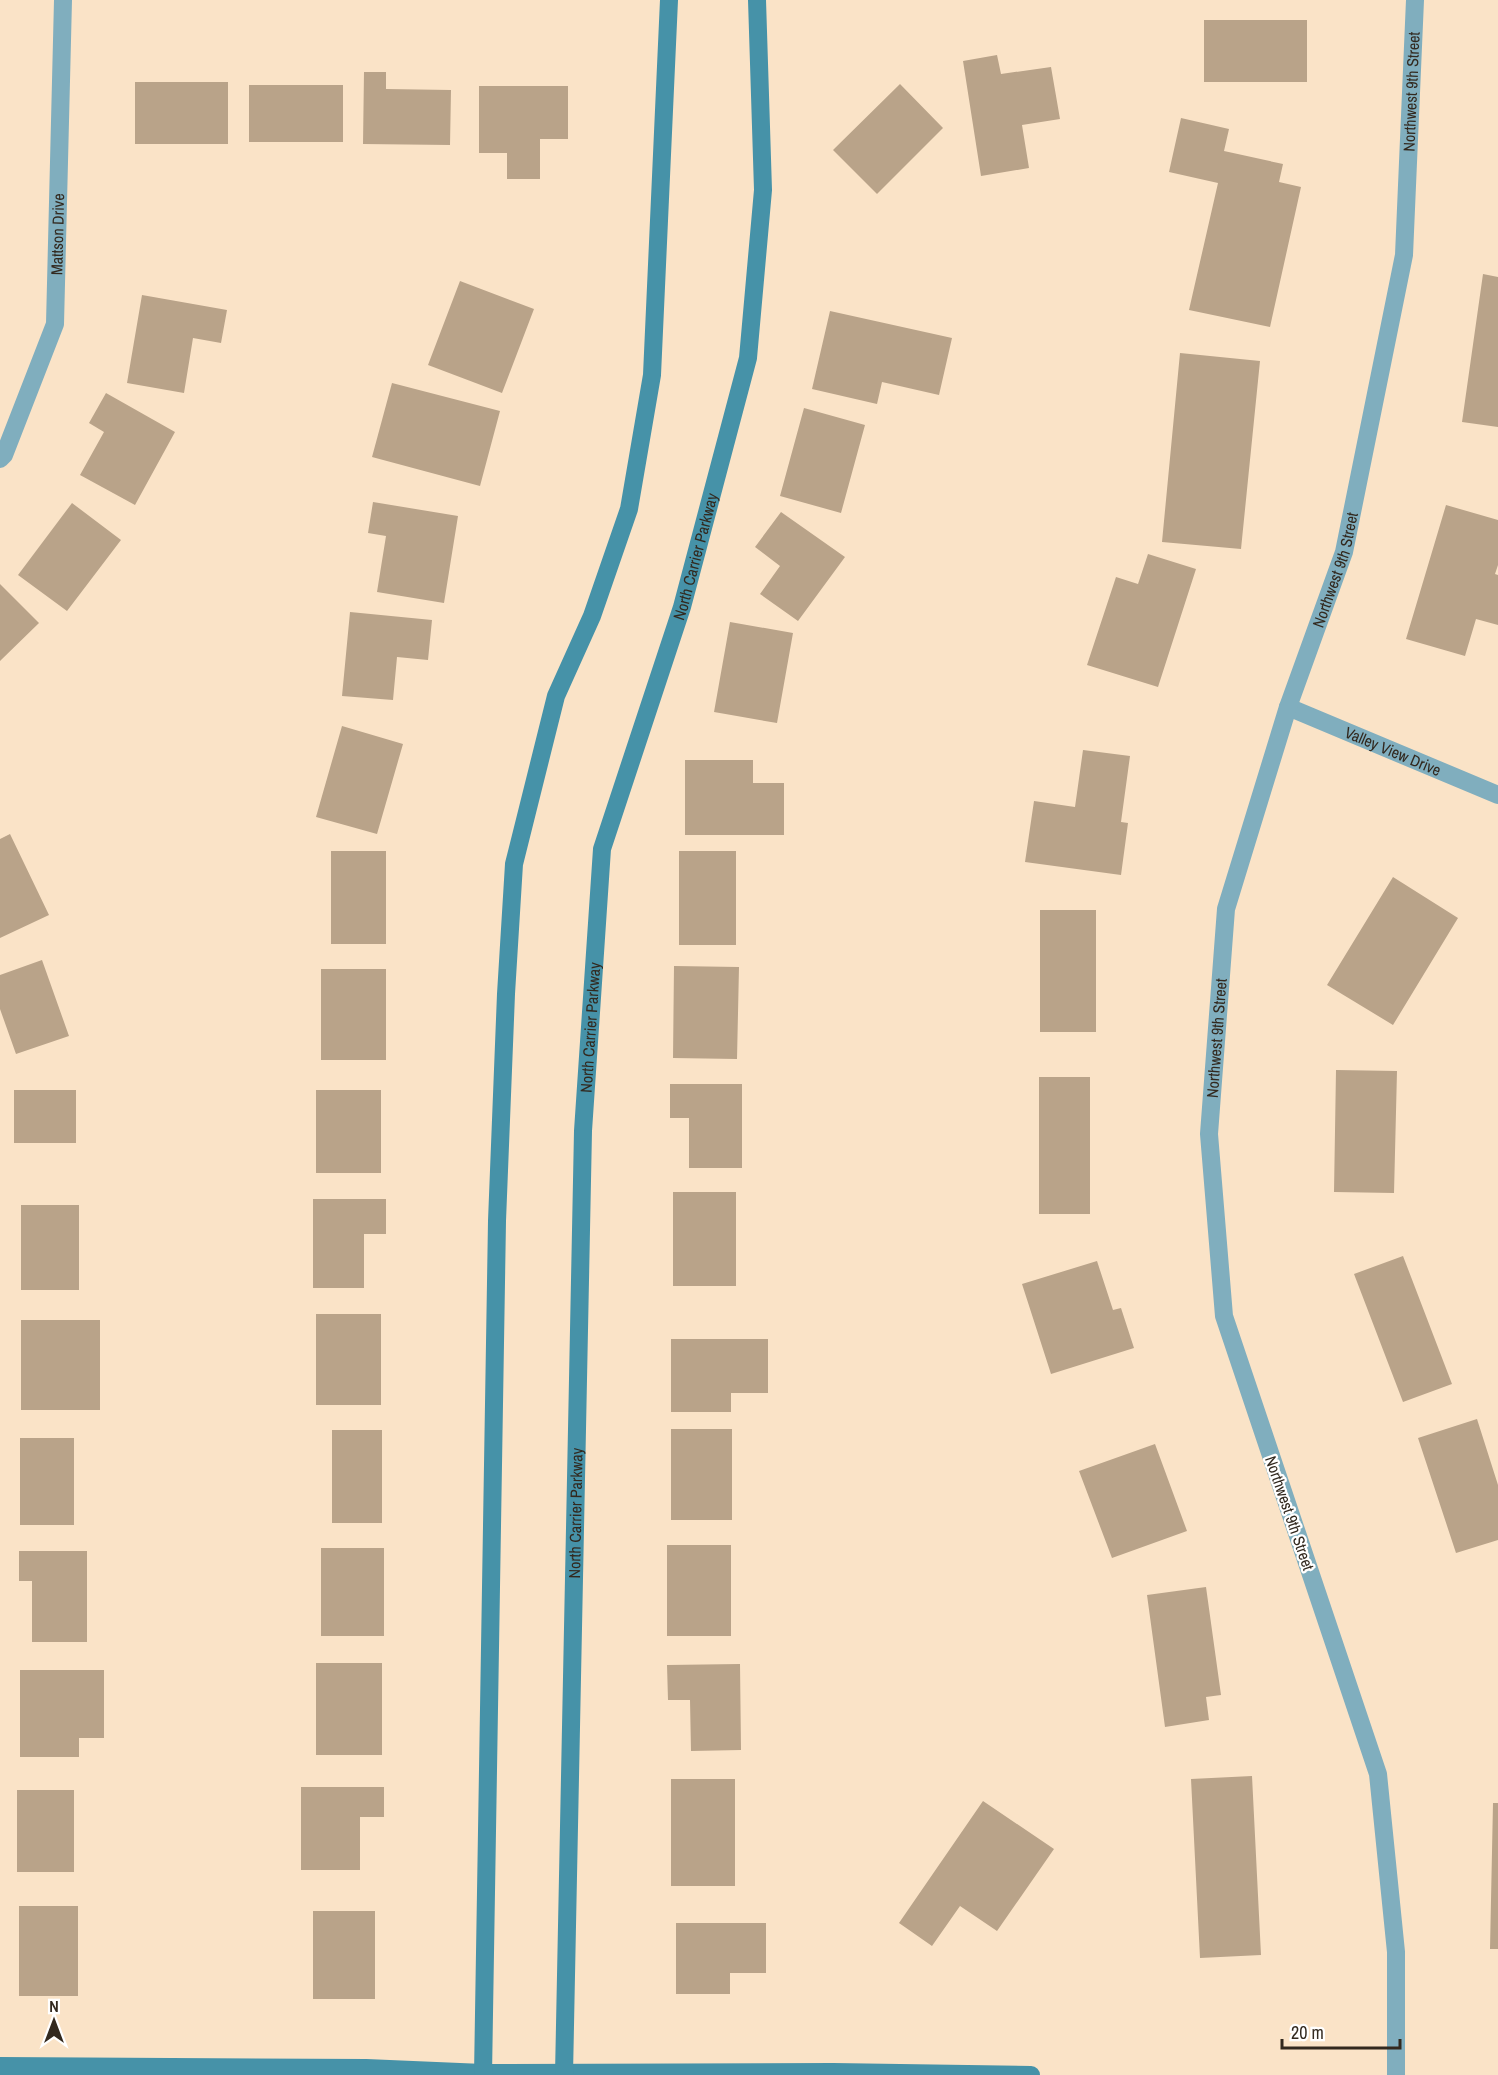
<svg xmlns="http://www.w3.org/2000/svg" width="1498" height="2075" viewBox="0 0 1498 2075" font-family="'Archivo Narrow',sans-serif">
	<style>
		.building { fill: #b9a389 }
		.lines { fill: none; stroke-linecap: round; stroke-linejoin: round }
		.street { stroke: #80aebe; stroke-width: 18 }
		.secondary { stroke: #4692a8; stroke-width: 18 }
		.labels { text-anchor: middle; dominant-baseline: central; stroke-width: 4.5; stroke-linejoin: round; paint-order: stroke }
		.street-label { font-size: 16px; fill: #32291f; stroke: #fff }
	</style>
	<rect width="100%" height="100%" fill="#fae3c7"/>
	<path class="building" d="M1204,20H1307V82H1204Z
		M997,55L1001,74L1051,67L1060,119L1022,125L1029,168L981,176L963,61Z
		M364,72H386V89L451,90L450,145L363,144Z
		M135,82H228V144H135Z
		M900,84L943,128L877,194L833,150Z
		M249,85H343V142H249Z
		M479,86H568V139H540V179H507V153H479Z
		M1181,118L1229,129L1224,151L1283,164L1279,182L1301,187L1270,327L1189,310L1218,183L1169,172Z
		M1483,274L1498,277V427L1462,422Z
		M460,281L534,309L502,393L428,365Z
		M142,295L227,310L221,343L193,338L184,393L127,383Z
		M830,311L952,338L939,395L882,382L877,404L812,389Z
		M1180,353L1260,361L1241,549L1162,542Z
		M392,383L500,411L480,486L372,457Z
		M106,393L175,432L135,505L80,475L104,432L89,423Z
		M804,408L865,425L841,513L780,496Z
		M373,502L458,516L444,603L377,592L386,536L368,533Z
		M72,503L121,540L67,611L18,575Z
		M1446,505L1498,520V565L1495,574L1498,575V625L1476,619L1465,656L1406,639Z
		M781,512L845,557L798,621L760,594L780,566L755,547Z
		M1148,554L1196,569L1158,687L1087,665L1116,577L1138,584Z
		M0,584L39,623L0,661Z
		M350,612L432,620L428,660L397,657L393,700L342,696Z
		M730,622L793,633L777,723L714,712Z
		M342,726L403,744L377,834L316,817Z
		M1083,750L1130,756L1121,822L1128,823L1121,875L1025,862L1034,801L1075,807Z
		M685,760H753V783H784V835H685Z
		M10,834L49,915L0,938V839Z
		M331,851H386V944H331Z
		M679,851H736V945H679Z
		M1393,877L1458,918L1393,1025L1327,985Z
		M1040,910H1096V1032H1040Z
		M42,960L69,1036L16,1054L0,1009V975Z
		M674,966L739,967L737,1059L673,1058Z
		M321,969H386V1060H321Z
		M1336,1070L1397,1071L1394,1193L1334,1192Z
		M1039,1077H1090V1214H1039Z
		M670,1084H742V1168H689V1118H670Z
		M14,1090H76V1143H14Z
		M316,1090H381V1173H316Z
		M673,1192H736V1286H673Z
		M313,1199H386V1234H364V1288H313Z
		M21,1205H79V1290H21Z
		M1403,1256L1452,1384L1403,1402L1354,1274Z
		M1097,1261L1113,1310L1121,1308L1134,1348L1051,1374L1022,1284Z
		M316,1314H381V1405H316Z
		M21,1320H100V1410H21Z
		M671,1339H768V1393H731V1412H671Z
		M1477,1419L1498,1485V1540L1456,1553L1418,1438Z
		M671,1429H732V1520H671Z
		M332,1430H382V1523H332Z
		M20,1438H74V1525H20Z
		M1155,1444L1187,1531L1112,1558L1079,1471Z
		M667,1545H731V1636H667Z
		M321,1548H384V1636H321Z
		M19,1551H87V1642H32V1581H19Z
		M1206,1587L1221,1695L1206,1697L1209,1720L1165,1727L1147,1595Z
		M316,1663H382V1755H316Z
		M740,1664L741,1750L691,1751L690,1700H668L667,1665Z
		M20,1670H104V1738H79V1757H20Z
		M1252,1776L1261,1955L1200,1958L1191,1779Z
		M671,1779H735V1886H671Z
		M301,1787H384V1817H360V1870H301Z
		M17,1790H74V1872H17Z
		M983,1801L1054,1849L997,1931L960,1906L932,1946L899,1923Z
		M1493,1803H1498V1949H1490Z
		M19,1906H78V1996H19Z
		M313,1911H375V1999H313Z
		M676,1923H766V1973H730V1994H676Z"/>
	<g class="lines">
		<g class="street">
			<path id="s1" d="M0,459L4,455L55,324L63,0"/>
			<path id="s2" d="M1288,707L1498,795"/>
			<path id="s3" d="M1396,2075V1952L1378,1774L1224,1316L1209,1134L1226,909L1288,707L1344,552L1404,255L1415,0"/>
		</g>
		<g class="secondary">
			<path d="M0,2066L366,2068L483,2073L833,2072L1031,2075"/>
			<path d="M483,2075L497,1221L506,994L514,864L556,696L592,616L629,509L652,375L669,0"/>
			<path id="s4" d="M564,2075L583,1131L602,849L682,607L748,358L763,190L757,0"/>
		</g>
	</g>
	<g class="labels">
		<g class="street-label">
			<text stroke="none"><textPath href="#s3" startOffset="2036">Northwest 9th Street</textPath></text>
			<text stroke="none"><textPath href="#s1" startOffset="236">Mattson Drive</textPath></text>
			<text stroke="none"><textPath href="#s4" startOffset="1534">North Carrier Parkway</textPath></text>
			<text stroke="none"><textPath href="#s3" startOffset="1550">Northwest 9th Street</textPath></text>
			<text stroke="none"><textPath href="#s2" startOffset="114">Valley View Drive</textPath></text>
			<text stroke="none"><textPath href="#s4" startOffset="1048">North Carrier Parkway</textPath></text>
			<text stroke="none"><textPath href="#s3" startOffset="1064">Northwest 9th Street</textPath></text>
			<text stroke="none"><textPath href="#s4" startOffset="562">North Carrier Parkway</textPath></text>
			<text transform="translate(1290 1513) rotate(71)">Northwest 9th Street</text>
		</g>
	</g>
	<g transform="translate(54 2021)" stroke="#ffffff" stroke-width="4.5" paint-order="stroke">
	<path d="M0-4.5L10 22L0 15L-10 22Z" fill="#32291f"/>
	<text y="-9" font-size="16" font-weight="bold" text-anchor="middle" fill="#32291f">N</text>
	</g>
	<path d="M1282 2039v9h118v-9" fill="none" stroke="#32291f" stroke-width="3"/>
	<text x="1291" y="2039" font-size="18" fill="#32291f" stroke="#ffffff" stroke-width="4.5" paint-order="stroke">20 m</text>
</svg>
